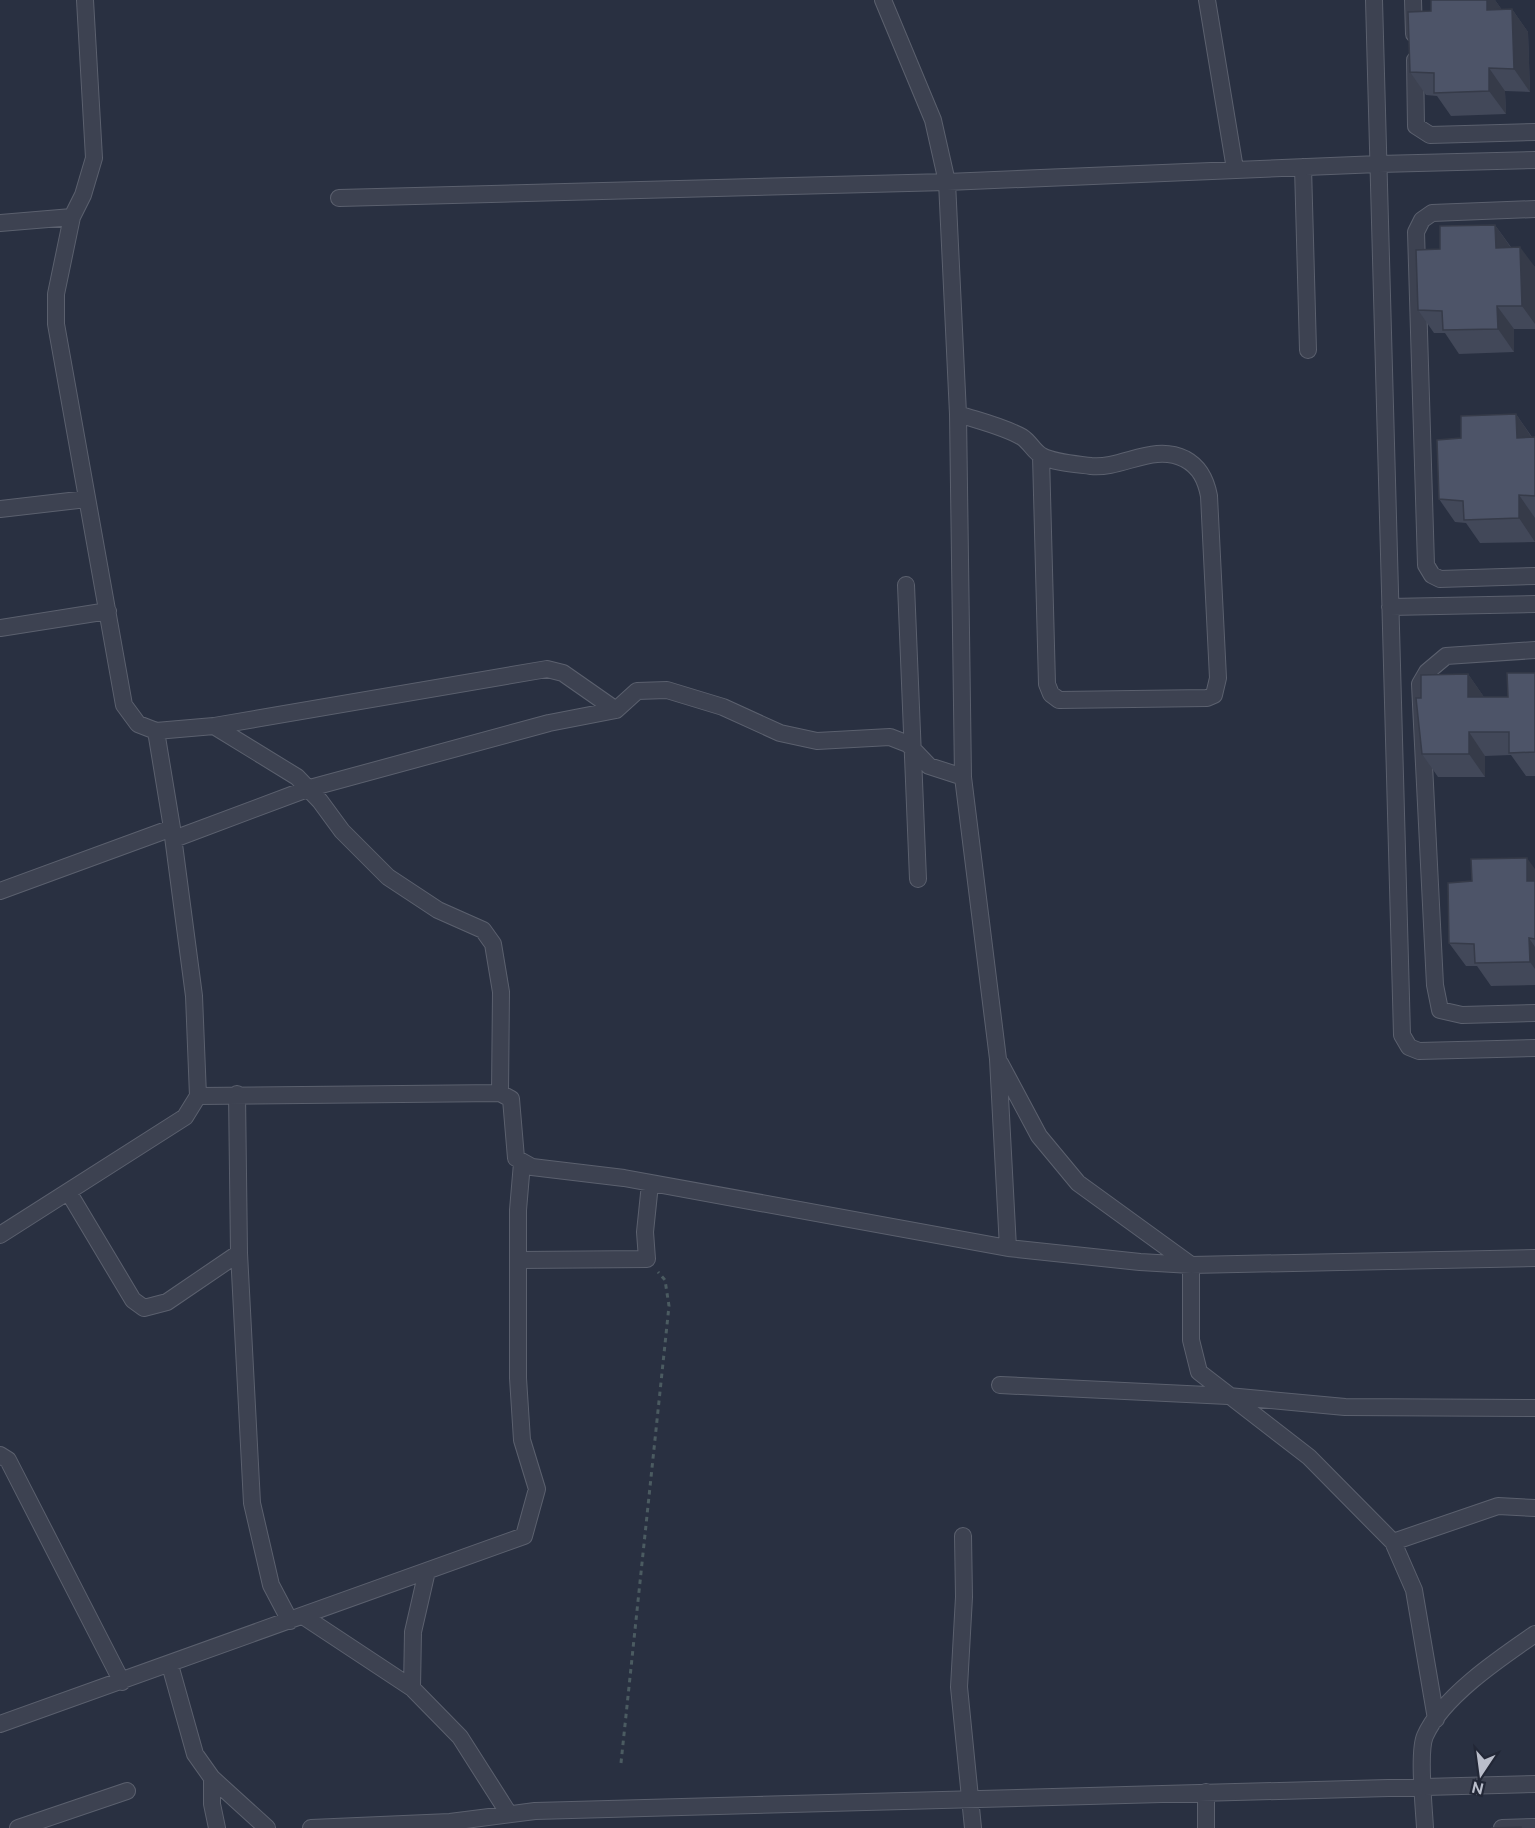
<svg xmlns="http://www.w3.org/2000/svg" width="1535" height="1828" viewBox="0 0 1535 1828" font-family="Ubuntu,sans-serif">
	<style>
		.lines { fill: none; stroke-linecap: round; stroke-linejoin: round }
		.minor-casing { stroke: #5b606e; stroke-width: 18 }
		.path { stroke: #4b5b61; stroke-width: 3; stroke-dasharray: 4.5 4.5; stroke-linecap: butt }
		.minor { stroke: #3d4251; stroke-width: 16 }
		.wall { fill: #424859 }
		.shaded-wall { fill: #363b49 }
		.building { fill: #4d5468; stroke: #363b49; stroke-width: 1.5 }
	</style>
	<rect width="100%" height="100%" fill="#293041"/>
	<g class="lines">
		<g class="minor-casing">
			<path id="minor" d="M85,0L94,158L83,195L72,217L56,294V324L124,705L138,724L156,731
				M883,0L933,120L947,182L958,414L963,777L998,1059L1008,1248
				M1207,0L1235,169
				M1374,0L1402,1035L1409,1047L1419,1051L1535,1048
				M1413,0L1414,34
				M1415,60L1416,126L1430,135L1535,132
				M1303,167L1308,350
				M339,198L947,182L1379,164L1535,160
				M1535,209L1432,213L1422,220L1416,232L1426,565L1432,575L1440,579L1535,576
				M0,223L72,217
				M958,414C979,421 1002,426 1022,437C1030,442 1034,452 1042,456C1055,463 1076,464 1091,466C1123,469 1153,443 1185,459C1200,467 1206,480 1209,496L1218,678L1214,695L1207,698L1059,700L1051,694L1047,684L1041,456
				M0,509L87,499
				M906,585L918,879
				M1390,607L1535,604
				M0,628L108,611
				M1535,650L1446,656L1427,672L1420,684L1435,985L1440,1010L1462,1015L1535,1013
				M214,726L297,777L320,801L342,831L388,877L438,910L483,930L493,944L501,992L500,1093
				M174,839L310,788L549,723L616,710L637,691L667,690L723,707L780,733L817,741L890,737L908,744L929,766L963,777
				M0,891L172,828L156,731L214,726L547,669L563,673L616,710
				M1000,1063L1039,1136L1078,1183L1191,1265V1340L1199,1372L1309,1457L1393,1542L1414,1590L1436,1719
				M237,1094L239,1253L252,1503L271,1585L290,1621
				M198,1096L500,1093L511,1099L516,1158L532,1167L624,1178L1008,1248L1140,1262L1191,1265L1535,1258
				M69,1193L133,1300L144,1308L167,1302L239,1253
				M0,1235L185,1117L198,1096L194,996L172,829
				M519,1260L647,1259L645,1232L650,1184
				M1000,1385L1228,1396L1345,1407L1535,1408
				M0,1455L8,1460L122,1682
				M963,1536L964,1597L959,1687L973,1828
				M1393,1542L1498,1506L1535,1508
				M303,1616L412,1688L460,1737L509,1814
				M170,1665L195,1754L212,1778L267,1828
				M412,1688L413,1632L427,1571
				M0,1724L524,1536L537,1489L522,1440L518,1378V1210L522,1163
				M212,1778V1804L217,1828
				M1206,1792V1828
				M18,1828L127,1791
				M311,1828L450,1822L535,1811L1535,1784
				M1425,1828C1424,1808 1418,1752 1425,1736C1442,1697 1500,1658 1535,1634
				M1502,1828L1535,1827"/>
		</g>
		<path class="path" d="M621,1763L669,1306L665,1280L658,1272"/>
		<use href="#minor" class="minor"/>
	</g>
	<path class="wall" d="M1431,0H1495L1502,10L1512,9L1528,32L1530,92L1505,91L1506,114L1451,116L1437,96L1426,95L1410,72L1431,11Z
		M1495,225L1511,247L1535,267V329H1514V352L1459,354L1445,333H1434L1418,310L1440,249Z
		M1516,414L1532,437H1535V542L1480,543L1466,523L1455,522L1439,499L1461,438Z
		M1535,673V776H1526L1511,755L1485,756V777H1438L1422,754L1421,698L1468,674L1484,697H1508Z
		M1535,869V985L1491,986L1477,966H1466L1449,943L1472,881Z"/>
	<path class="shaded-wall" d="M1487,0H1495L1502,10H1487Z
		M1512,9L1528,32L1530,92L1514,69Z
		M1489,68L1505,91L1506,114L1489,91Z
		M1495,225L1511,248H1496Z
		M1520,247L1535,267V324L1522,306Z
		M1497,306L1514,329V352L1498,329Z
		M1516,414L1532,438H1517Z
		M1519,495L1535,518V542L1519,518Z
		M1468,674L1484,697H1468Z
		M1469,732L1485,756V777L1469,754Z
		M1527,858L1535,869V892L1527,881Z
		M1529,938L1535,947V969L1530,962Z"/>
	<path class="building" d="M1431,0H1487V10L1512,9L1514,69L1489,68V91L1434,93V73L1410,72L1408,12L1431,11Z
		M1495,225L1496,248L1520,247L1522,306H1497L1498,329L1443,330L1442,311L1418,310L1416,250L1440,249V226Z
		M1516,414L1517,438L1535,437V496L1519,495V518L1464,520L1463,501L1439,499L1437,440L1461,438V416Z
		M1507,673H1535V752L1509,753V732H1469V754H1422L1416,698H1421V675L1468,674V697H1508Z
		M1527,858V881H1535V939L1529,938L1530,962L1475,963L1474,944L1449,943L1448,883L1472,881L1471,859Z
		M1521,1827V1828H1491Z"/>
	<g transform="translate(1481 1774) rotate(193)" stroke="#222736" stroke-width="4.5" paint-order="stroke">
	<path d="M0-4.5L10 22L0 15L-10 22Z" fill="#babecb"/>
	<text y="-9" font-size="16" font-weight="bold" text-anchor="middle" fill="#babecb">N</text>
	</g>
</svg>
